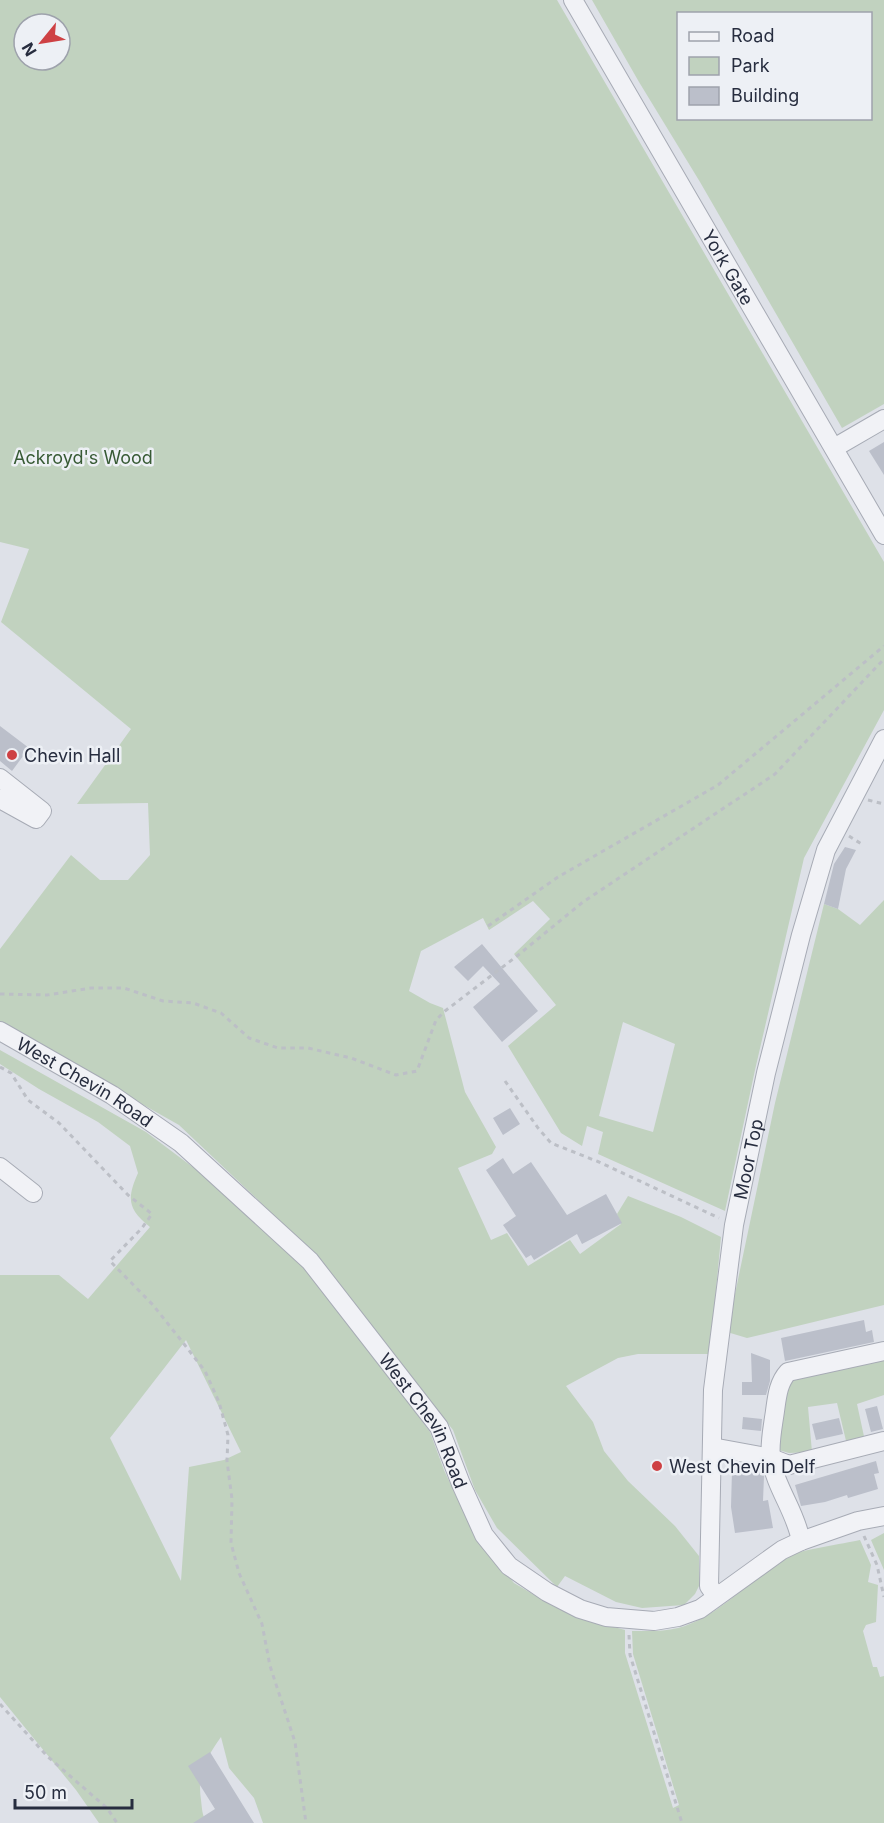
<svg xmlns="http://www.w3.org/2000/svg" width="884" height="1823" viewBox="0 0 884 1823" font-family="Inter,sans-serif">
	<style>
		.green { fill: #c1d2bf; fill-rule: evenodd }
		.building { fill: #bbbfca }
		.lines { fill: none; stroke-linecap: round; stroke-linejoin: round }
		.minor-casing { stroke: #a7abb5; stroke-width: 20 }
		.path { stroke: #bcbfc6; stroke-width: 3; stroke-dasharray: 4.5 4.5; stroke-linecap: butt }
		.minor { stroke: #f1f2f6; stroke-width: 18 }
		.poi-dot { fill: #ce4144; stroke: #edf0f5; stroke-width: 2 }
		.labels { text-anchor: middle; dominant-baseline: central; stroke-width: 5; stroke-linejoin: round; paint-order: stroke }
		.street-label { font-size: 18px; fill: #272d3f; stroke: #edf0f5 }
		.park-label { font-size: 18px; fill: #375a34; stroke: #edf0f5 }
		.poi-label { font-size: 18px; fill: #272d3f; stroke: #edf0f5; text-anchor: start }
	</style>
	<rect width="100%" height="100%" fill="#dee1e8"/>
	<path class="green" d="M0,0H557L884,562V710L804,858L755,1070L725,1211L598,1154L603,1132L587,1126L582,1146L561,1133L508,1046L556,1005L514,954L550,919L533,901L489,930L483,918L421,951L409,991L430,1003L443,1008L465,1092L496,1147L492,1154L458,1168L491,1240L507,1233L528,1266L570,1240L580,1254L621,1224L617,1214L628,1196L681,1217L721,1237L710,1354H638L618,1358L566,1386L593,1422L604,1451L628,1481L675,1526L699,1556V1586L695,1594L684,1605L642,1608L616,1602L565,1576L557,1587L497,1528L475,1490L453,1430L361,1312L313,1255L255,1197L179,1125L0,1024V949L71,855L100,880H128L150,855L148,803L77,804L131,729L1,622L29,549L0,542ZM24,24H60V60H24ZM623,1022L675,1044L653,1132L599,1116Z
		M592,0H884V404L842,428L700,182L639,82ZM678,14H870V118H678Z
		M884,900V1305L747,1338L727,1332L775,1103L824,904L838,909L860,925Z
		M0,1050L146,1132L198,1171L280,1241L309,1269L430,1432L444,1470L463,1511L487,1552L514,1583L553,1606L581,1618L625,1630V1653L673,1808L679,1805L633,1654L632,1631C647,1631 663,1632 678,1628C722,1616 750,1577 789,1556C803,1549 843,1544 860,1540L871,1565L868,1582L878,1585L876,1622L866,1625L863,1631L873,1667H877L880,1677L884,1676V1823H263L254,1798L229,1768L221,1737C206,1758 197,1774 201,1800C202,1808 202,1816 207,1823H99L76,1790L0,1697V1275H59L88,1299L150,1227C127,1209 127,1198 138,1173L130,1146L98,1122L39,1089L0,1064ZM186,1340L241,1452L224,1460L189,1467L181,1581L110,1438Z
		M884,1356V1395L857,1404L865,1441L847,1445L837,1403L808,1407L812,1452L789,1453L775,1449L784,1394L795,1376Z
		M884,1533V1570L871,1540Z"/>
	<path class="building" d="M884,442V475L869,451Z
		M0,726L29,748L12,771L0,761Z
		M845,847L856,850L846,869L838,909L824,904L834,864Z
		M482,944L538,1011L502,1042L473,1007L500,984L483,966L468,981L454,967Z
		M510,1108L520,1124L503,1135L493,1118Z
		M503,1158L513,1174L531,1162L567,1215L606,1194L622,1223L582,1244L577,1234L534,1260L531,1255L526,1258L503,1225L516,1216L486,1170Z
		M864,1320L866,1332L872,1330L874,1342L785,1361L781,1338Z
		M751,1353L770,1360V1381L766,1395H742V1382H752Z
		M877,1406L883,1429L871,1432L865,1409Z
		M743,1417L762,1419L761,1431L742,1429Z
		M839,1418L843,1434L816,1440L812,1424Z
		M876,1461L879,1473L874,1474L878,1489L848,1498L847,1495L825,1502L801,1506L795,1485Z
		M732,1470L762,1471L764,1476L763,1501L768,1500L773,1528L735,1533L731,1507Z
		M210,1752L254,1823H193L215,1809L188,1766Z"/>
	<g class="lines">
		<g class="minor-casing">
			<g id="minor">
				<path id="s1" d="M573,0L884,535"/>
				<path d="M834,448L884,419"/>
				<path d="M0,778L42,811L36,819L0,799"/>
				<path id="s2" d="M0,1031L112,1095L181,1143L310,1261L439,1427L461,1484L484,1535L509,1566L547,1592L580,1609L606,1617L654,1621L678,1617L700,1609L782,1550L801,1541L858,1521L884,1516"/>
				<path d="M0,1167L33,1193"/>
				<path d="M712,1447L771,1458L789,1465L884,1441"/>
				<path d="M801,1541C796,1512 775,1487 771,1458C769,1443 773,1426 775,1411C777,1397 778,1383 788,1372L884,1351"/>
				<path id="s3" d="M716,1596L709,1586L713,1390L734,1225L766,1073L801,935L826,850L884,739"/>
			</g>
		</g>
		<path class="path" d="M868,800L884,804
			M849,836L863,845
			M488,926L558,877L718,785L884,646
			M0,994L47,995L91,988H124L163,1001L193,1003L221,1013L249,1038L278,1048H308L351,1058L396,1075L417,1071L436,1020L445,1011L517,956L583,902L775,774L884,659
			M0,1067L11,1073L28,1100L59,1123L128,1195L152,1214L142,1228L110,1261L153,1305L184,1344L205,1371L219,1402L228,1435L227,1461L232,1499L231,1543L239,1573L262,1624L270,1666L295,1742L306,1823
			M505,1081L538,1128L551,1143L599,1162L719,1218
			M864,1536L877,1565L884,1597
			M629,1635L630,1655L682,1823
			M0,1704L47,1756L107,1808L117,1823"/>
		<use href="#minor" class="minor"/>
	</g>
	<g class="poi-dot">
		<circle cx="12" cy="755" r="6"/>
		<circle cx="657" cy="1466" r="6"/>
	</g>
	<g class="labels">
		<g class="street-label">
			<text stroke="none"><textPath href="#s1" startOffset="309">York Gate</textPath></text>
			<text stroke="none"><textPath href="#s2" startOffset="99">West Chevin Road</textPath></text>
			<text stroke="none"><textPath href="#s3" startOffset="442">Moor Top</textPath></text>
			<text stroke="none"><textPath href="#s2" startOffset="585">West Chevin Road</textPath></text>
		</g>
		<g class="park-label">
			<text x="83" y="457">Ackroyd's Wood</text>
		</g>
		<g class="poi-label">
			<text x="24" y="755">Chevin Hall</text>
			<text x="669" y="1466">West Chevin Delf</text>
		</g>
	</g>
	<rect x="677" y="12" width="195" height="108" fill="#edf0f5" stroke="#9ea2ac" stroke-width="1.5"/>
	<rect x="689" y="32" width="30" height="9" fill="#f1f2f6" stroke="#9ea2ac" stroke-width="1.5"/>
	<text x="731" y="42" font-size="18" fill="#272d3f">Road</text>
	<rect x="689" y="57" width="30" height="18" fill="#c1d2bf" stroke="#9ea2ac" stroke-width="1.5"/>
	<text x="731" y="72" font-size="18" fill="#272d3f">Park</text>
	<rect x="689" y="87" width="30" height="18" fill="#bbbfca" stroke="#9ea2ac" stroke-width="1.5"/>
	<text x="731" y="102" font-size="18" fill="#272d3f">Building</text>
	<g transform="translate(42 42) rotate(240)"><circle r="28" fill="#edf0f5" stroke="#9ea2ac" stroke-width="1.5"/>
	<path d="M0-4.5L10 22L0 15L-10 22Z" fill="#ce4144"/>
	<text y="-9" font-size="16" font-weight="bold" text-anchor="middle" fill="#272d3f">N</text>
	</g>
	<path d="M15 1799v9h117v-9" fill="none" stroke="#272d3f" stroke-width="3"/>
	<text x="24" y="1799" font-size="18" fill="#272d3f" stroke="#edf0f5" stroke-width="4.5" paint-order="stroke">50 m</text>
</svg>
